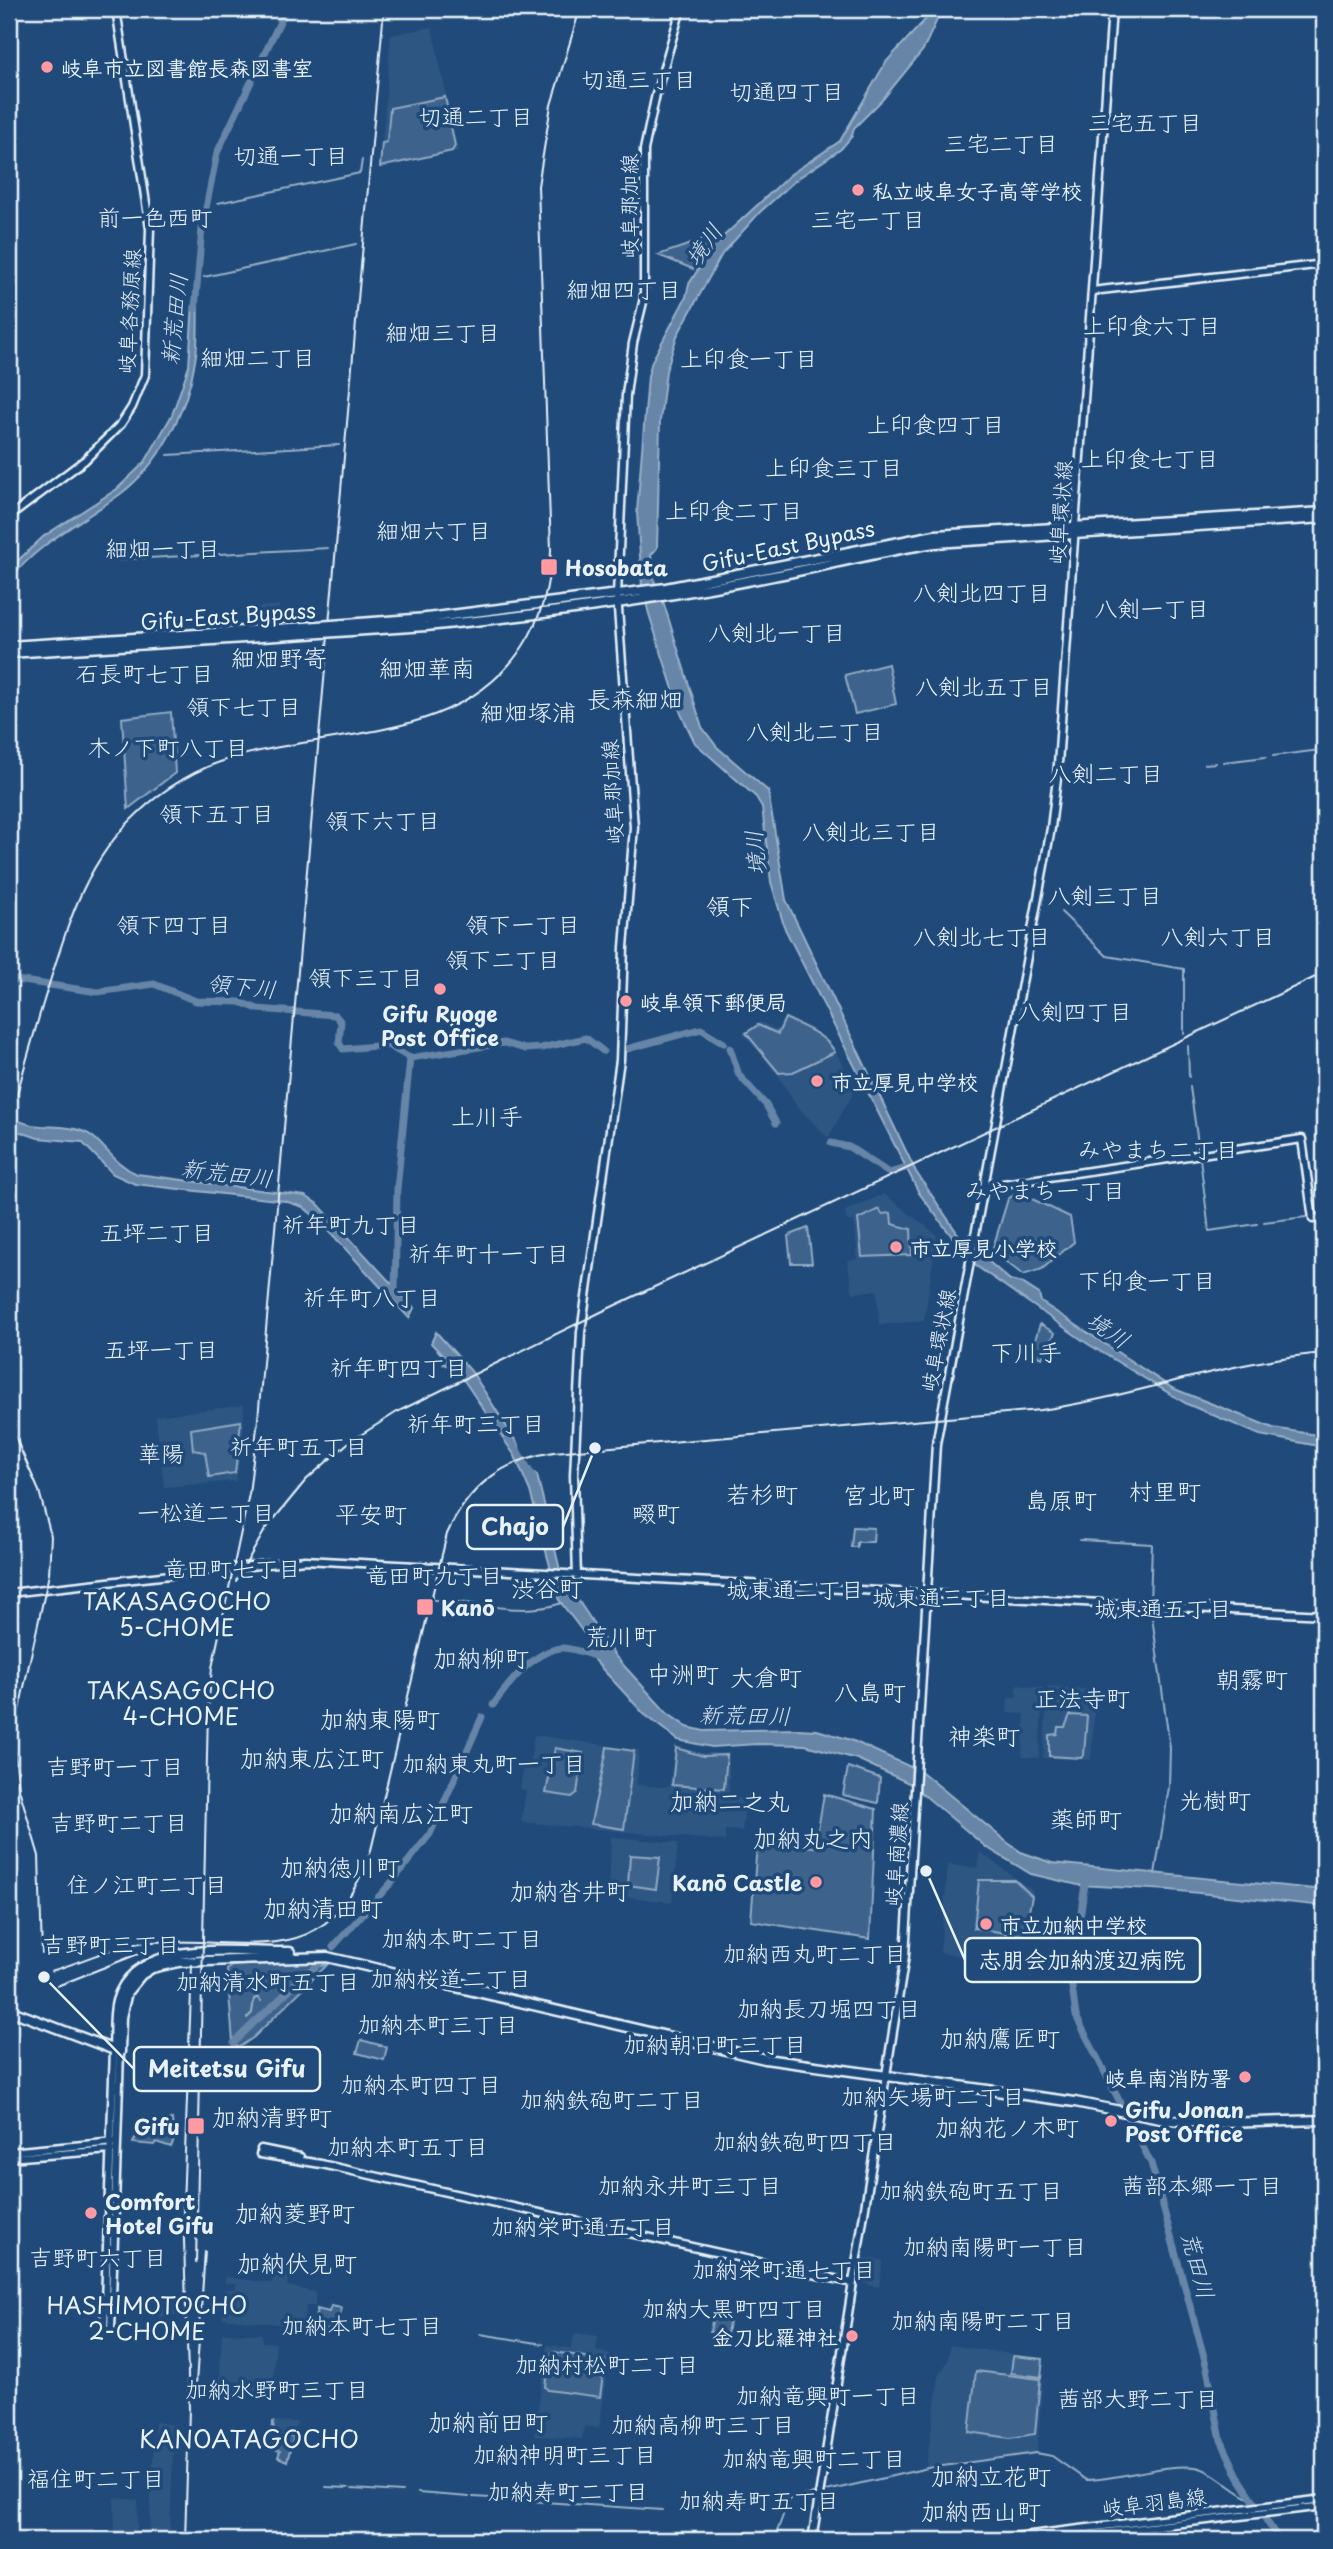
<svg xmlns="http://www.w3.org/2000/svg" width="1333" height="2549" viewBox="0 0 1333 2549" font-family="'Playpen Sans','Klee One',sans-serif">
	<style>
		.built { fill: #2e5683 }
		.green { fill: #3c628c; stroke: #92aac2; stroke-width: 2 }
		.water { fill: #6685a7; stroke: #9ab0c7; stroke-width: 2 }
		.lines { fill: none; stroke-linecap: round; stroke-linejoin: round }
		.stream { stroke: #9ab0c7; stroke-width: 2 }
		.river { stroke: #6685a7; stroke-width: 7 }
		.major-casing { stroke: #e8f1f8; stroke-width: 11 }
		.highway-casing { stroke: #e8f1f8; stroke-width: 13 }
		.major { stroke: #1f4a7a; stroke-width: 6 }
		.highway { stroke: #1f4a7a; stroke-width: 8 }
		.rail { stroke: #e8f1f8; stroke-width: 2 }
		.highway-bridge-casing { stroke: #e8f1f8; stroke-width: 13; stroke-linecap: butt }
		.highway-bridge { stroke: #1f4a7a; stroke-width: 8 }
		.poi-dot { fill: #ff9aa2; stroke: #1f4a7a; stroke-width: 2.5 }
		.labels { text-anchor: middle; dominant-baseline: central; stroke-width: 7; stroke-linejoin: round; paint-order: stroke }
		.poi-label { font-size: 21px; font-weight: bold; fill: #e8f1f8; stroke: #1f4a7a; text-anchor: start }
		.street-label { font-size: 21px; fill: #e8f1f8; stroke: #1f4a7a }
		.neighbourhood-label { font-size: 23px; fill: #e8f1f8; stroke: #1f4a7a }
		.water-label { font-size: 23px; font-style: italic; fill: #d4e1ec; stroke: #1f4a7a }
		.quarter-label { font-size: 24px; fill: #e8f1f8; stroke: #1f4a7a }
		.leader { fill: none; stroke: #e8f1f8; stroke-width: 2.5 }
		.callout-dot { fill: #e8f1f8; stroke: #1f4a7a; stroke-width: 2.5 }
		.callout { fill: #1f4a7a; stroke: #e8f1f8; stroke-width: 2.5 }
		.callout-label { font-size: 23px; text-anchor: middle; font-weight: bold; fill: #e8f1f8 }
	</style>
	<rect width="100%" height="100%" fill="#1f4a7a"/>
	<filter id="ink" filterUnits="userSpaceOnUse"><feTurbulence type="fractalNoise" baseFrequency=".0143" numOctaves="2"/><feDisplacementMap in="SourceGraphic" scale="14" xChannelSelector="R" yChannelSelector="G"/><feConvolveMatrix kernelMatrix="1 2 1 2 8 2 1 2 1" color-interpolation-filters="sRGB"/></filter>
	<g filter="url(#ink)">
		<path class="built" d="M432,27L458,151L380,168L391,35Z
			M279,605L280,621L260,623L259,607Z
			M785,1016L811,1028L831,1044L856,1088L828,1138L795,1104L778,1075L743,1034L760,1022L777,1030Z
			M884,1194L937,1235L924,1321L879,1325L877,1290L853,1293L847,1261L858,1259L854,1221H847L845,1211Z
			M244,1405L243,1436L236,1481L164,1487L156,1416Z
			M1017,1685L1043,1688L1039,1758L1022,1757L1025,1714L1007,1713L1008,1698H1017Z
			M1048,1686L1096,1690L1091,1760L1043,1758Z
			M534,1735L639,1750L637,1785L661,1787L670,1786L675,1745L701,1753H729V1797L746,1799L742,1831L725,1830V1841L521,1822L526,1791L520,1789L524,1762H530Z
			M611,1837L678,1843L672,1902L609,1895Z
			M980,1852L1033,1891L1020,1965L940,1953L948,1865L977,1868Z
			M862,2258L883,2260L879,2287L859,2282Z
			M274,2274L289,2276L287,2286L315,2292V2306H306L305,2327L222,2318L224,2289L236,2290V2284L225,2283V2277L272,2283Z
			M155,2300H176V2315L159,2317L155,2313Z
			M222,2333L262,2334V2342L276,2343L272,2395L219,2391Z
			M575,2333L598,2336L596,2351L610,2354L599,2428L584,2426L582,2439L534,2436L547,2345L571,2348Z
			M950,2345L1044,2359L1037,2452L926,2467L939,2377L948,2360Z
			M273,2421L297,2422L294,2436L273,2435Z
			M155,2422L174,2425L170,2531L149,2535Z
			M114,2498L138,2500L137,2535L115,2534Z"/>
		<path class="green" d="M445,97L455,146L452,151L380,167L382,143L387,142L390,108Z
			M712,233L716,240L704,250L693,269L658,255L697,242Z
			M888,664L896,704L855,714L845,675Z
			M171,712L175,773L128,809L122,718Z
			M785,1018C803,1027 825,1034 835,1052L793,1072L779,1073L746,1033L758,1025L778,1034Z
			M1014,1195L1030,1198L1070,1217L1074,1242L1042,1269L1023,1275L992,1251L1008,1199Z
			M879,1209L882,1214L891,1213L892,1224L911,1229L912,1255L862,1257L858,1219Z
			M808,1228L812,1263H791L788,1236Z
			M1040,1324L1055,1333L1042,1358L1031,1353Z
			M241,1421L235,1473L209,1477L205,1452L193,1450L191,1429Z
			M853,1527L874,1528L873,1542H857V1547H851Z
			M1070,1715L1087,1716L1084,1755L1081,1758L1049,1756V1735L1057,1734L1058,1727H1065Z
			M607,1747L634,1751L624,1829L591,1824C596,1795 603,1774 607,1747Z
			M555,1748L583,1753L577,1793L572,1797L546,1793Z
			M676,1748L703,1756L727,1755L724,1789L672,1785Z
			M848,1767L880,1778L878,1803L843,1795Z
			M824,1794L876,1809L870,1939L751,1921L757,1844L815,1847Z
			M630,1855L660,1857L656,1889L628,1885Z
			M979,1880H1015L1032,1896L1024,1936L974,1928Z
			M302,1961L316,1962L321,1966L329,1963L254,2037L238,2048L233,2042L227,1970L231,1966Z
			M361,2040L387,2047L384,2060L357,2053Z
			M172,2119L174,2140L171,2147L156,2142L154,2145L133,2143L143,2122L161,2124Z
			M331,2306L342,2308L337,2326L331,2330L313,2328L317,2309L329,2312Z
			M714,2310L730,2313L727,2335L710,2332Z
			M554,2352L605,2360L600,2397L548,2390L545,2387L549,2356Z
			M1013,2356L1043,2359L1041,2377L1011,2373Z
			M976,2371L1040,2379L1035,2434L1010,2438L969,2432Z
			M273,2421L274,2435L294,2436L287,2461L278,2457L280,2451L272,2448Z"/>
		<path class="water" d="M935,9H942L923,50L883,99L854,128L852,136L841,149L797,179L760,212L722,254L677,336L666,371L660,421L657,548L651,555L655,585L664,604L702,727L717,747L768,791L786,900L916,1172L960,1237L1010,1280L1022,1283L1039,1294L1041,1302L1172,1388L1273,1428L1324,1436V1447L1260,1435L1187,1404L1088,1344L972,1263L919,1193L785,929L771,882L762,807L756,797L695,743L681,714L649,614L642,586L637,512L648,376L652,361L686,297L689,284L713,246L791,174L840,141L886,62Z
			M193,302H198C197,321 199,342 195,361C187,411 160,465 119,495C79,524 42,540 9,580V569L44,536L117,489L145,462L172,415L189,366Z
			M9,1114C31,1133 56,1122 82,1131C101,1137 111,1163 137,1174L305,1196L318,1204L414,1308L409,1318L318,1219L303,1207L285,1201L135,1184L113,1174L82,1142L38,1138L9,1128Z
			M436,1332L472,1372L519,1446L521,1463L537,1475L560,1570L570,1588L615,1656L667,1713L687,1727L704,1731L797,1729L817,1730L851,1740L922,1772L1008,1843L1021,1852L1052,1863L1324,1890V1906L1170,1890L1078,1885L1031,1874L986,1847L911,1784L857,1759L805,1745L757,1744L712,1747L678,1740L644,1714L594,1660L598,1652L559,1600L530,1491L515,1456L461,1376L455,1374L452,1367L443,1364L445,1358L431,1343Z"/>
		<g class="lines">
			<path class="stream" d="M218,203L360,173L362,160
				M204,277L356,244
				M168,455L339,445
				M112,560L328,548
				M1273,756L1320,750
				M1223,762L1266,757
				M1205,764L1216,763
				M1061,912L1107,956L1184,969V1034
				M1188,1046L1189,1077
				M1190,1087L1199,1151
				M1200,1158L1209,1231L1257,1224
				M1319,1215L1324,1214
				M1264,1222L1306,1217
				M1080,1540L1152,1544L1150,1604
				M418,1600C466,1597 515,1619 562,1603
				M1151,1609L1170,1748L1169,1787L1155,1874
				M247,2018L252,2013L254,1999L258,1997L261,2001
				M480,2334L543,2344
				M326,2487L348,2488
				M352,2489L402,2492
				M822,2492L928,2468L1036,2453L1052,2456L1086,2480C1118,2480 1165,2463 1195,2467C1215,2470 1232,2492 1251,2499
				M418,2493L469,2497
				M473,2497L525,2500
				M529,2501L662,2510
				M527,2534L601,2540
				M774,2540L789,2499L817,2493"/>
			<path class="river" d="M195,309L202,228L217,153L286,9
				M9,979L98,992L154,984L196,1001L240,1002L258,1009L335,1015L341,1022L339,1043L343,1049L387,1045L410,1058L504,1043L525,1049L541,1048L586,1038L603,1051
				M730,1048L739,1075L766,1105L776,1123
				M623,1050L701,1029L724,1043
				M831,1143L849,1147L889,1173L909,1167
				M395,1294L397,1189L410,1058
				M514,1445L533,1477
				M493,1705C508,1685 533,1651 561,1648C574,1647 591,1656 604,1659
				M1086,1877L1071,1980L1076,2016L1151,2163L1207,2368L1221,2440L1239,2478L1279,2540
				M333,1947L391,1883L430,1834L482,1717
				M234,2043C253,2021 278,2004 297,1981C303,1974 312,1972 318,1964"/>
			<g class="major-casing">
				<path id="major" d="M1092,291L1324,264
					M9,517L85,460L121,424L132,407L145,375L150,229L116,9
					M983,1187L1302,1139L1313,1219L1324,1218
					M577,1577L574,1475L581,1332L620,1060L624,947L634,827L617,595L626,395L633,343L644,298V150L656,94L681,9
					M9,1593L305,1560L1324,1615
					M114,2050L104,2330H111L120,2052
					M261,2149L300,2157
					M9,2152L115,2142
					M260,2154L321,2164L853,2283
					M9,2158L111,2150
					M812,2540L905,1956L936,1444L1051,828L1057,778L1112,9
					M989,2540L1324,2499
					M1042,2540L1324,2506"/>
			</g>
			<g class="highway-casing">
				<path id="highway" d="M427,618L666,588L935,535L1324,512
					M426,626C542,615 659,599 773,576C827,566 880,551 935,543L1324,518
					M9,646L277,629
					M9,653L277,636
					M450,1980L491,1993
					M9,2010L120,2052L121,2017L127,1992L141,1975L152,1968L178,1962L327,1957L765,2059L1075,2102L1165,2120L1223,2123L1324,2120
					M114,2050C115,2034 113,2015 117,2001C135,1936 237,1953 290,1952"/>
			</g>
			<use href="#major" class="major"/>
			<use href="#highway" class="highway"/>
			<path class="rail" d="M9,1123C22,1076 35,1028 50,981C70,918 87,861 137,814C163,789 197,768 232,758C332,728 460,744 523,646C542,617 550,584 551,550L538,186L551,105L580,9
				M9,1423L39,1491L51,1536L49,1574L13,1737L19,1789L39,1856L42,1954
				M236,1581L265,1530L306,1480L348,1443L397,1412L603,1311L1324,973
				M51,1971C82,1962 117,1944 149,1942C254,1937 328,1975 371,1850L447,1534C468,1487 502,1460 554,1452L1041,1410C1137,1396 1227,1361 1324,1353
				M57,1986L148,1950
				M196,2263L208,1709L212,1668L249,1494L258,1419L384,9
				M196,2384L205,2251
				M185,2540L189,2409L183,2206L192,1965"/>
			<g class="highway-bridge-casing">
				<path id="highway-bridge" d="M277,629L427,618
					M277,636L426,626"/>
			</g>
			<use href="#highway-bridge" class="highway-bridge"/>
		</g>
	</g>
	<g class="poi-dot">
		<circle cx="47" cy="67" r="7"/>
		<circle cx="858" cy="190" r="7"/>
		<rect x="540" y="558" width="18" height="18" rx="3.5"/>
		<circle cx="440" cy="989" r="7"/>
		<circle cx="626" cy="1001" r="7"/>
		<circle cx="817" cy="1081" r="7"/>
		<circle cx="896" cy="1247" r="7"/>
		<rect x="416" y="1598" width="18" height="18" rx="3.5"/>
		<circle cx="816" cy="1882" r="7"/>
		<circle cx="986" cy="1924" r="7"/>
		<circle cx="1245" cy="2077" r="7"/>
		<circle cx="1111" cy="2121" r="7"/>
		<rect x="187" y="2117" width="18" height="18" rx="3.5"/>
		<circle cx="91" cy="2213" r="7"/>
		<circle cx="852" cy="2336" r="7"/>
	</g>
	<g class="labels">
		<g class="poi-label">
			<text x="61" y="67">岐阜市立図書館長森図書室</text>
			<text x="872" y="190">私立岐阜女子高等学校</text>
			<text x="565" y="567">Hosobata</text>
			<text x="640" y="1001">岐阜領下郵便局</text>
			<text x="440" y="1013" text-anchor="middle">Gifu Ryoge<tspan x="440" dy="24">Post Office</tspan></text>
			<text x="831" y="1081">市立厚見中学校</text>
			<text x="910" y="1247">市立厚見小学校</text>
			<text x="441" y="1607">Kanō</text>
			<text x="802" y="1882" text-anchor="end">Kanō Castle</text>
			<text x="1000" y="1924">市立加納中学校</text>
			<text x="1231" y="2077" text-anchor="end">岐阜南消防署</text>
			<text x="1125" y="2109">Gifu Jonan<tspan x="1125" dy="24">Post Office</tspan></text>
			<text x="180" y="2126" text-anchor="end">Gifu</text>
			<text x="105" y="2201">Comfort<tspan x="105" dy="24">Hotel Gifu</tspan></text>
			<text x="838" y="2336" text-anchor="end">金刀比羅神社</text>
		</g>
		<g class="street-label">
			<text transform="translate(628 206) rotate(-90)">岐阜那加線</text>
			<text transform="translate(128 311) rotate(-87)">岐阜各務原線</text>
			<text transform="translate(1059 512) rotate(-86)">岐阜環状線</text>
			<text transform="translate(788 545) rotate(-12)">Gifu-East Bypass</text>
			<text transform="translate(228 615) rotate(-4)">Gifu-East Bypass</text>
			<text transform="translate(611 792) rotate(-93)">岐阜那加線</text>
			<text transform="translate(937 1340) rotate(-79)">岐阜環状線</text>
			<text transform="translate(895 1854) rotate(-86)">岐阜南濃線</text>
			<text transform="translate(1154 2501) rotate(-7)">岐阜羽島線</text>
		</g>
		<g class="neighbourhood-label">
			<text x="639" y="78">切通三丁目</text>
			<text x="787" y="90">切通四丁目</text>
			<text x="476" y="115">切通二丁目</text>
			<text x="1145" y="121">三宅五丁目</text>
			<text x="1001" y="142">三宅二丁目</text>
			<text x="291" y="154">切通一丁目</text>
			<text x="155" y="216">前一色西町</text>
			<text x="868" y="218">三宅一丁目</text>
			<text x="624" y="288">細畑四丁目</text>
			<text x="1152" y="324">上印食六丁目</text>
			<text x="443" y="331">細畑三丁目</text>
			<text x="258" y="356">細畑二丁目</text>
			<text x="749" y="357">上印食一丁目</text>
			<text x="936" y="423">上印食四丁目</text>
			<text x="1150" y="457">上印食七丁目</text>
			<text x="834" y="466">上印食三丁目</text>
			<text x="734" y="509">上印食二丁目</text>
			<text x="434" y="529">細畑六丁目</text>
			<text x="163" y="547">細畑一丁目</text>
			<text x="982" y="591">八剣北四丁目</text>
			<text x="1152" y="607">八剣一丁目</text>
			<text x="777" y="631">八剣北一丁目</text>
			<text x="145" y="672">石長町七丁目</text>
			<text x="984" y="685">八剣北五丁目</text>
			<text x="244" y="705">領下七丁目</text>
			<text x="815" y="730">八剣北二丁目</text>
			<text x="168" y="746">木ノ下町八丁目</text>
			<text x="1106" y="772">八剣二丁目</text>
			<text x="217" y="812">領下五丁目</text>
			<text x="383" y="819">領下六丁目</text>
			<text x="871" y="830">八剣北三丁目</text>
			<text x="1105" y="894">八剣三丁目</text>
			<text x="174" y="923">領下四丁目</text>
			<text x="523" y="923">領下一丁目</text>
			<text x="982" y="935">八剣北七丁目</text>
			<text x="1218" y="935">八剣六丁目</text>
			<text x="503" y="958">領下二丁目</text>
			<text x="366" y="976">領下三丁目</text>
			<text x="1075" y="1010">八剣四丁目</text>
			<text x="1158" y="1148">みやまち二丁目</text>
			<text x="1045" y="1189">みやまち一丁目</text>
			<text x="351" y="1223">祈年町九丁目</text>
			<text x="157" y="1231">五坪二丁目</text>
			<text x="489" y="1252">祈年町十一丁目</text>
			<text x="1147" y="1279">下印食一丁目</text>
			<text x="372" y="1296">祈年町八丁目</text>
			<text x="161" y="1348">五坪一丁目</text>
			<text x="399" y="1366">祈年町四丁目</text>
			<text x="476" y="1422">祈年町三丁目</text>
			<text x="299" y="1445">祈年町五丁目</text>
			<text x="161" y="1452">華陽</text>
			<text x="206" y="1511">一松道二丁目</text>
			<text x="232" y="1567">竜田町七丁目</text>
			<text x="434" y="1574">竜田町九丁目</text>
			<text x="795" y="1588">城東通二丁目</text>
			<text x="941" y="1596">城東通三丁目</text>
			<text x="177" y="1600">TAKASAGOCHO<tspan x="177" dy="26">5-CHOME</tspan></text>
			<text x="1163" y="1607">城東通五丁目</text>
			<text x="181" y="1689">TAKASAGOCHO<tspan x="181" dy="26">4-CHOME</tspan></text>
			<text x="494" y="1762">加納東丸町一丁目</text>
			<text x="115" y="1765">吉野町一丁目</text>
			<text x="119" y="1821">吉野町二丁目</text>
			<text x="147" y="1883">住ノ江町二丁目</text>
			<text x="462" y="1937">加納本町二丁目</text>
			<text x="111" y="1943">吉野町三丁目</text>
			<text x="815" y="1952">加納西丸町二丁目</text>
			<text x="451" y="1977">加納桜道二丁目</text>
			<text x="268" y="1980">加納清水町五丁目</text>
			<text x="829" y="2007">加納長刀堀四丁目</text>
			<text x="438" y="2023">加納本町三丁目</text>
			<text x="715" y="2043">加納朝日町三丁目</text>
			<text x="421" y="2083">加納本町四丁目</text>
			<text x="933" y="2095">加納矢場町二丁目</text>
			<text x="612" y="2098">加納鉄砲町二丁目</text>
			<text x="805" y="2140">加納鉄砲町四丁目</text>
			<text x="408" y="2145">加納本町五丁目</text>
			<text x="690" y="2184">加納永井町三丁目</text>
			<text x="1202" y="2184">茜部本郷一丁目</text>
			<text x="971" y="2189">加納鉄砲町五丁目</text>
			<text x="583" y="2225">加納栄町通五丁目</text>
			<text x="995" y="2245">加納南陽町一丁目</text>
			<text x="98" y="2256">吉野町六丁目</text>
			<text x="784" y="2268">加納栄町通七丁目</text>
			<text x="147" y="2304">HASHIMOTOCHO<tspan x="147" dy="26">2-CHOME</tspan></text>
			<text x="734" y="2307">加納大黒町四丁目</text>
			<text x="983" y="2319">加納南陽町二丁目</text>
			<text x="362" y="2324">加納本町七丁目</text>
			<text x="607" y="2363">加納村松町二丁目</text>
			<text x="277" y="2388">加納水野町三丁目</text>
			<text x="828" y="2394">加納竜興町一丁目</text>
			<text x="1138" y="2397">茜部大野二丁目</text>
			<text x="703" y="2423">加納高柳町三丁目</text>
			<text x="565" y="2453">加納神明町三丁目</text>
			<text x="814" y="2457">加納竜興町二丁目</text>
			<text x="96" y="2477">福住町二丁目</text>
			<text x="568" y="2490">加納寿町二丁目</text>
			<text x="759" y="2499">加納寿町五丁目</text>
		</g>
		<g class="water-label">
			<text transform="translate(703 244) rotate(-55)">境川</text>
			<text transform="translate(173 319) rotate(-84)">新荒田川</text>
			<text transform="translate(754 853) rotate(-95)">境川</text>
			<text transform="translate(242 985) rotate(6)">領下川</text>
			<text transform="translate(227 1172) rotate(7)">新荒田川</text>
			<text transform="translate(1109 1329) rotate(34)">境川</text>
			<text transform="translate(745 1714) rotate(1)">新荒田川</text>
			<text transform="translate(1199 2265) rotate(75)">荒田川</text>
		</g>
		<g class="quarter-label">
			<text x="279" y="657">細畑野寄</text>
			<text x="427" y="667">細畑華南</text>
			<text x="635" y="698">長森細畑</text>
			<text x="528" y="711">細畑塚浦</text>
			<text x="730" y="905">領下</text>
			<text x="487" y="1115">上川手</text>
			<text x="1026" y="1351">下川手</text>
			<text x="1165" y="1490">村里町</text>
			<text x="762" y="1493">若杉町</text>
			<text x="879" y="1494">宮北町</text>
			<text x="1061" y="1499">島原町</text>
			<text x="656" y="1512">畷町</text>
			<text x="371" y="1513">平安町</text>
			<text x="547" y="1587">渋谷町</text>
			<text x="621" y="1635">荒川町</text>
			<text x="481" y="1657">加納柳町</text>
			<text x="683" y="1673">中洲町</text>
			<text x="766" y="1676">大倉町</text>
			<text x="1252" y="1678">朝霧町</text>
			<text x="870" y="1691">八島町</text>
			<text x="1082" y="1697">正法寺町</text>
			<text x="380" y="1718">加納東陽町</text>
			<text x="984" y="1735">神楽町</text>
			<text x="312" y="1757">加納東広江町</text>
			<text x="1215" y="1799">光樹町</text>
			<text x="730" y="1800">加納二之丸</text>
			<text x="401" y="1812">加納南広江町</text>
			<text x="1086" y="1818">薬師町</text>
			<text x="813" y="1837">加納丸之内</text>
			<text x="340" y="1866">加納徳川町</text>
			<text x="570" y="1890">加納沓井町</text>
			<text x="323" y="1907">加納清田町</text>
			<text x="1000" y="2037">加納鷹匠町</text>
			<text x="272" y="2116">加納清野町</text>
			<text x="1007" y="2126">加納花ノ木町</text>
			<text x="295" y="2212">加納菱野町</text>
			<text x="297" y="2262">加納伏見町</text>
			<text x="488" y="2421">加納前田町</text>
			<text x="249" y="2438">KANOATAGOCHO</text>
			<text x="991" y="2475">加納立花町</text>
			<text x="981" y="2510">加納西山町</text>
		</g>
	</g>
	<path class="leader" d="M595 1448L563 1527M926 1871L965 1960M44 1977L134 2069"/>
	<g class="callout-dot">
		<circle cx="595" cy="1448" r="7"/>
		<circle cx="926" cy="1871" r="7"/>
		<circle cx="44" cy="1977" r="7"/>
	</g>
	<g class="callout">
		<rect x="467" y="1505" width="96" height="44" rx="7"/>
		<rect x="965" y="1938" width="235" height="44" rx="7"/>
		<rect x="134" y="2047" width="186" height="44" rx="7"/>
	</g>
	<g class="callout-label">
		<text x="515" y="1535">Chajo</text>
		<text x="1082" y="1968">志朋会加納渡辺病院</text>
		<text x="227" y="2077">Meitetsu Gifu</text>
	</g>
	<rect width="1333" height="2549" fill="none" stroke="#1f4a7a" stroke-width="35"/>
	<rect x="18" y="18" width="1298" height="2514" fill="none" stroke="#e8f1f8" stroke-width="2.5" filter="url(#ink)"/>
</svg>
